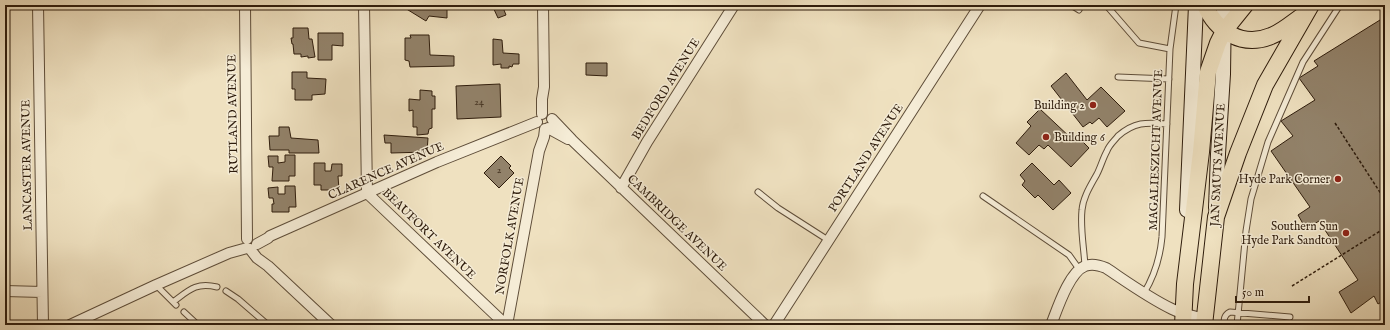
<svg xmlns="http://www.w3.org/2000/svg" width="1390" height="330" viewBox="0 0 1390 330" font-family="'IM FELL English',serif">
	<style>
		.building { fill: #92826a; stroke: #2e1c0c }
		.lines { fill: none; stroke-linecap: round; stroke-linejoin: round }
		.service-casing { stroke: #5e4d39; stroke-width: 7 }
		.minor-casing { stroke: #5e4d39; stroke-width: 12 }
		.secondary-casing { stroke: #2e1c0c; stroke-width: 16 }
		.primary-casing { stroke: #2e1c0c; stroke-width: 18 }
		.path { stroke: #2e1c0c; stroke-width: 1.5; stroke-dasharray: 3 2; stroke-linecap: butt }
		.service { stroke: #f5ecd6; stroke-width: 5 }
		.minor { stroke: #f5ecd6; stroke-width: 10 }
		.secondary { stroke: #f5ecd6; stroke-width: 14 }
		.primary { stroke: #efe1c0; stroke-width: 16 }
		.poi-dot { fill: #8f2418; stroke: #f5ecd6; stroke-width: 1.5 }
		.labels { text-anchor: middle; dominant-baseline: central; stroke-width: 3; stroke-linejoin: round; paint-order: stroke }
		.number-label { font-size: 10px; fill: #473624 }
		.street-label { font-size: 12px; fill: #2e1c0c; stroke: #f5ecd6 }
		.poi-label { font-size: 12px; fill: #2e1c0c; stroke: #f5ecd6; text-anchor: end }
	</style>
	<rect width="100%" height="100%" fill="#efe1c0"/>
	<filter id="stains"><feTurbulence type="fractalNoise" baseFrequency=".005" numOctaves="4"/><feColorMatrix values="0 0 0 0 .2 0 0 0 0 .09 0 0 0 0 .02 0 0 0 .5 -.17"/></filter>
	<radialGradient id="worn" r=".72"><stop offset=".6" stop-color="#630" stop-opacity="0"/><stop offset="1" stop-color="#630" stop-opacity=".3"/></radialGradient>
	<path class="building" d="M400,5H447V18L429,16L426,21Z
		M492,5H502L506,15L498,18Z
		M1380,20L1385,27V300L1378,304L1374,296L1351,313L1339,292L1358,280L1319,221L1306,229L1298,215L1310,207L1271,151L1293,136L1281,121L1315,100L1299,78L1318,66L1314,61Z
		M293,28H308L309,39H312L315,57L308,58V56L301,57V54H294L293,44H292L291,38H293Z
		M318,33H343V46L332,45V60H318Z
		M410,35H429L430,55L454,56V66L410,67L409,61L405,60V38H411Z
		M493,39L502,40L503,53L519,54V64H513L512,67L509,66V68H501V64L493,65Z
		M586,63H607V76L586,75Z
		M292,72H307V78L326,79L325,94L312,95V100H295V89H292Z
		M1066,73L1087,100L1101,87L1125,111L1107,127L1099,118L1092,124L1090,122L1083,127L1051,86Z
		M500,84L501,117L457,119L456,86Z
		M420,90L432,91V96H435V109H432V128L429,129L428,134L417,135V127H413V110L409,111V99L420,100Z
		M1040,109L1072,139L1076,135L1089,148L1071,167L1048,145L1044,149L1039,145L1029,155L1016,143L1031,126L1027,122Z
		M279,127H289L291,138L318,140L319,153H289V150H270L269,136H279Z
		M384,135L428,138L427,152L391,153V143H385Z
		M285,155H295V176H289V181H272L273,167H269L268,156H278V163L285,162Z
		M501,156L511,166L509,168L514,173L499,188L484,173Z
		M314,163H325V171H331L332,164H342V176H338L339,190H321V185H314Z
		M1032,163L1054,185L1059,180L1071,193L1053,210L1038,195L1035,198L1022,185L1025,181L1020,175Z
		M285,186H295L296,207H289V212H272V204H274L273,198H269L268,188L278,187V194H285Z"/>
	<g class="lines">
		<g class="service-casing">
			<path id="service" d="M1071,5L1079,10
				M1106,5L1139,43L1170,49
				M1118,77L1169,79
				M758,192L778,208L828,240
				M983,196L1069,255L1079,269
				M1085,266C1084,248 1080,228 1082,210C1083,197 1091,185 1097,174C1101,166 1103,158 1107,151C1109,145 1114,141 1118,136C1134,122 1146,122 1167,124
				M156,285L176,305
				M226,291L238,299L268,325
				M1144,293C1155,275 1160,258 1162,237L1170,49L1176,5
				M173,302C189,290 196,282 217,287
				M184,312L198,325
				M1224,325C1224,319 1224,315 1230,312L1290,317
				M1237,325L1246,231L1251,199L1268,142L1303,62L1340,5"/>
		</g>
		<g class="minor-casing">
			<path id="minor" d="M38,5L43,325
				M245,5L247,239
				M364,5L367,193L506,325
				M542,114V99L544,87L543,5
				M552,119L572,140L765,325
				M548,128L568,139
				M621,188L647,142L734,5
				M257,244L268,238L270,236L437,162L537,122
				M250,249L257,258L268,266L331,325
				M5,291L42,292
				M70,325L156,285L229,253L247,248
				M507,325L539,151L544,137L545,129
				M774,325L980,5
				M1051,325C1057,310 1069,272 1085,266C1092,263 1099,265 1106,268C1127,282 1149,298 1172,309C1182,314 1194,316 1205,319"/>
		</g>
		<g class="secondary-casing">
			<path id="secondary" d="M1216,208L1218,154L1223,74L1224,5
				M1187,210L1196,5"/>
		</g>
		<g class="primary-casing">
			<path id="primary" d="M1205,5C1216,31 1242,48 1271,36C1282,32 1292,23 1302,16
				M1183,325L1185,284L1201,152L1208,72L1218,43L1224,31L1245,5
				M1204,325L1216,217L1238,153L1265,85L1311,5"/>
		</g>
		<path class="path" d="M1335,123L1385,200
			M1292,286L1385,228"/>
		<use href="#service" class="service"/>
		<use href="#minor" class="minor"/>
		<use href="#secondary" class="secondary"/>
		<use href="#primary" class="primary"/>
	</g>
	<g class="poi-dot">
		<circle cx="1093" cy="105" r="4"/>
		<circle cx="1046" cy="137" r="4"/>
		<circle cx="1338" cy="179" r="4"/>
		<circle cx="1346" cy="233" r="4"/>
	</g>
	<g class="labels">
		<g class="number-label">
			<text x="479" y="102">24</text>
			<text x="499" y="170">2</text>
		</g>
		<g class="street-label">
			<text transform="translate(666 89) rotate(-58)">BEDFORD AVENUE</text>
			<text transform="translate(233 114) rotate(-91)">RUTLAND AVENUE</text>
			<text transform="translate(1156 150) rotate(-88)">MAGALIESZICHT AVENUE</text>
			<text transform="translate(866 158) rotate(-57)">PORTLAND AVENUE</text>
			<text transform="translate(27 165) rotate(-91)">LANCASTER AVENUE</text>
			<text transform="translate(1218 165) rotate(-87)">JAN SMUTS AVENUE</text>
			<text transform="translate(386 171) rotate(-24)">CLARENCE AVENUE</text>
			<text transform="translate(677 223) rotate(44)">CAMBRIDGE AVENUE</text>
			<text transform="translate(429 234) rotate(44)">BEAUFORT AVENUE</text>
			<text transform="translate(510 236) rotate(-80)">NORFOLK AVENUE</text>
		</g>
		<g class="poi-label">
			<text x="1085" y="105">Building 2</text>
			<text x="1054" y="137" text-anchor="start">Building 6</text>
			<text x="1330" y="179">Hyde Park Corner</text>
			<text x="1338" y="226">Southern Sun<tspan x="1338" dy="14">Hyde Park Sandton</tspan></text>
		</g>
	</g>
	<rect width="1390" height="330" fill="none" stroke="#efe1c0" stroke-width="20"/>
	<rect x="6" y="6" width="1378" height="318" fill="none" stroke="#2e1c0c" stroke-width="2"/>
	<rect x="10" y="10" width="1370" height="310" fill="none" stroke="#2e1c0c"/>
	<path d="M1236 296v6h73v-6" fill="none" stroke="#2e1c0c" stroke-width="2"/>
	<text x="1242" y="296" font-size="12" fill="#2e1c0c" stroke="#f5ecd6" stroke-width="3" paint-order="stroke">50 m</text>
	<rect width="100%" height="100%" filter="url(#stains)"/>
	<rect width="100%" height="100%" fill="url(#worn)"/>
</svg>
